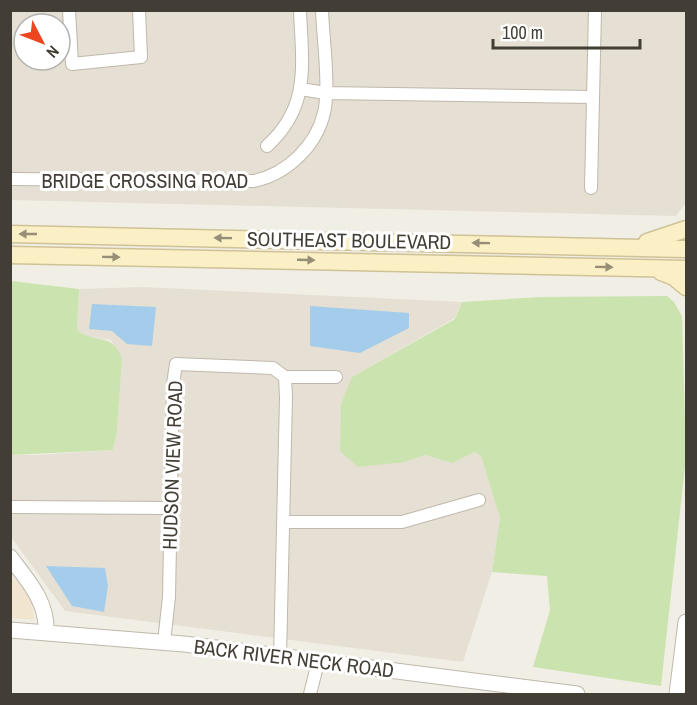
<svg xmlns="http://www.w3.org/2000/svg" width="697" height="705" viewBox="0 0 697 705" font-family="'Archivo Narrow',sans-serif">
	<style>
		.residential { fill: #e5e0d3; fill-rule: evenodd }
		.commercial { fill: #f2e5d0 }
		.green { fill: #cbe3af }
		.water { fill: #a4cceb }
		.lines { fill: none; stroke-linecap: round; stroke-linejoin: round }
		.minor-casing { stroke: #bfb8ab; stroke-width: 14 }
		.tertiary-casing { stroke: #bfb8ab; stroke-width: 17 }
		.secondary-casing { stroke: #cfc297; stroke-width: 19 }
		.minor { stroke: #fff; stroke-width: 12 }
		.tertiary { stroke: #fff; stroke-width: 15 }
		.secondary { stroke: #fbefc5; stroke-width: 16 }
		.oneway { fill: #968e76 }
		.labels { text-anchor: middle; dominant-baseline: central; stroke-width: 6; stroke-linejoin: round; paint-order: stroke }
		.street-label { font-size: 20px; fill: #433e35; stroke: #fff }
	</style>
	<rect width="100%" height="100%" fill="#f1eee5"/>
	<path class="residential" d="M11,11H686V202L676,216L11,200ZM24,24H60V60H24Z
		M141,287L462,302L455,318L352,377L341,428L340,451L405,462L425,455L452,463L475,452L481,456L500,518L492,572L463,662L65,611L11,537L10,455H38L113,450L117,431L122,358L111,340L85,336L77,330L79,289Z"/>
	<path class="commercial" d="M10,572L32,602L34,620L11,618Z"/>
	<path class="green" d="M11,281L79,289L77,330C96,345 113,331 122,359L117,431L113,450L11,455Z
		M667,296L674,302L682,316L686,457L661,686L533,667L550,610L547,576L492,572L500,518L481,456L475,452L452,463L425,455L405,462L358,467L340,451L341,404L352,377L455,319L462,302L541,297Z"/>
	<path class="water" d="M92,304L156,307L152,346L127,344L112,331L89,329Z
		M310,306L409,313V328L360,353L310,346Z
		M46,566L105,568L108,586L104,612L72,606Z"/>
	<g class="lines">
		<g class="minor-casing">
			<path id="minor" d="M69,10L72,64L141,57L139,10
				M301,89L325,93L592,97
				M267,146C311,106 302,64 300,10
				M10,179L254,181C287,174 316,146 324,113C330,87 323,39 322,10
				M591,188L595,10
				M285,377H336
				M10,507L170,508
				M284,522H402L479,500
				M164,642L169,597L173,384L176,364L273,368L285,377L286,397L280,657
				M310,694L318,662"/>
		</g>
		<g class="tertiary-casing">
			<path id="tertiary" d="M10,557C28,581 48,602 46,633
				M10,630L184,644L577,694
				M677,694L686,622"/>
		</g>
		<g class="secondary-casing">
			<path id="secondary" d="M10,234L686,249
				M647,242L686,229
				M10,255L686,269
				M661,272L674,277L686,287"/>
		</g>
		<use href="#minor" class="minor"/>
		<use href="#tertiary" class="tertiary"/>
		<use href="#secondary" class="secondary"/>
	</g>
	<defs><path id="oneway-solid" d="M-6-.8H1V-3.2L6.5 0L1 3.2V.8H-6Z" transform="scale(1.5)"/></defs>
	<g class="oneway">
		<use href="#oneway-solid" transform="translate(28 234) rotate(180)"/>
		<use href="#oneway-solid" transform="translate(223 238) rotate(-179)"/>
		<use href="#oneway-solid" transform="translate(481 243) rotate(-179)"/>
		<use href="#oneway-solid" transform="translate(111 257) rotate(1)"/>
		<use href="#oneway-solid" transform="translate(306 260) rotate(2)"/>
		<use href="#oneway-solid" transform="translate(604 267) rotate(1)"/>
	</g>
	<g class="labels">
		<g class="street-label">
			<text x="145" y="180">BRIDGE CROSSING ROAD</text>
			<text transform="translate(349 240) rotate(1)">SOUTHEAST BOULEVARD</text>
			<text transform="translate(172 465) rotate(-88)">HUDSON VIEW ROAD</text>
			<text transform="translate(294 658) rotate(7)">BACK RIVER NECK ROAD</text>
		</g>
	</g>
	<rect width="697" height="705" fill="none" stroke="#433e35" stroke-width="24"/>
	<g transform="translate(42 42) rotate(132)"><circle r="28" fill="#ffffff" stroke="#b4b2ae" stroke-width="1.5"/>
	<path d="M0-4.5L10 22L0 15L-10 22Z" fill="#ed4520"/>
	<text y="-9" font-size="16" font-weight="bold" text-anchor="middle" fill="#433e35">N</text>
	</g>
	<path d="M493 39v9h147v-9" fill="none" stroke="#433e35" stroke-width="3"/>
	<text x="502" y="39" font-size="18" fill="#433e35" stroke="#ffffff" stroke-width="4.5" paint-order="stroke">100 m</text>
</svg>
